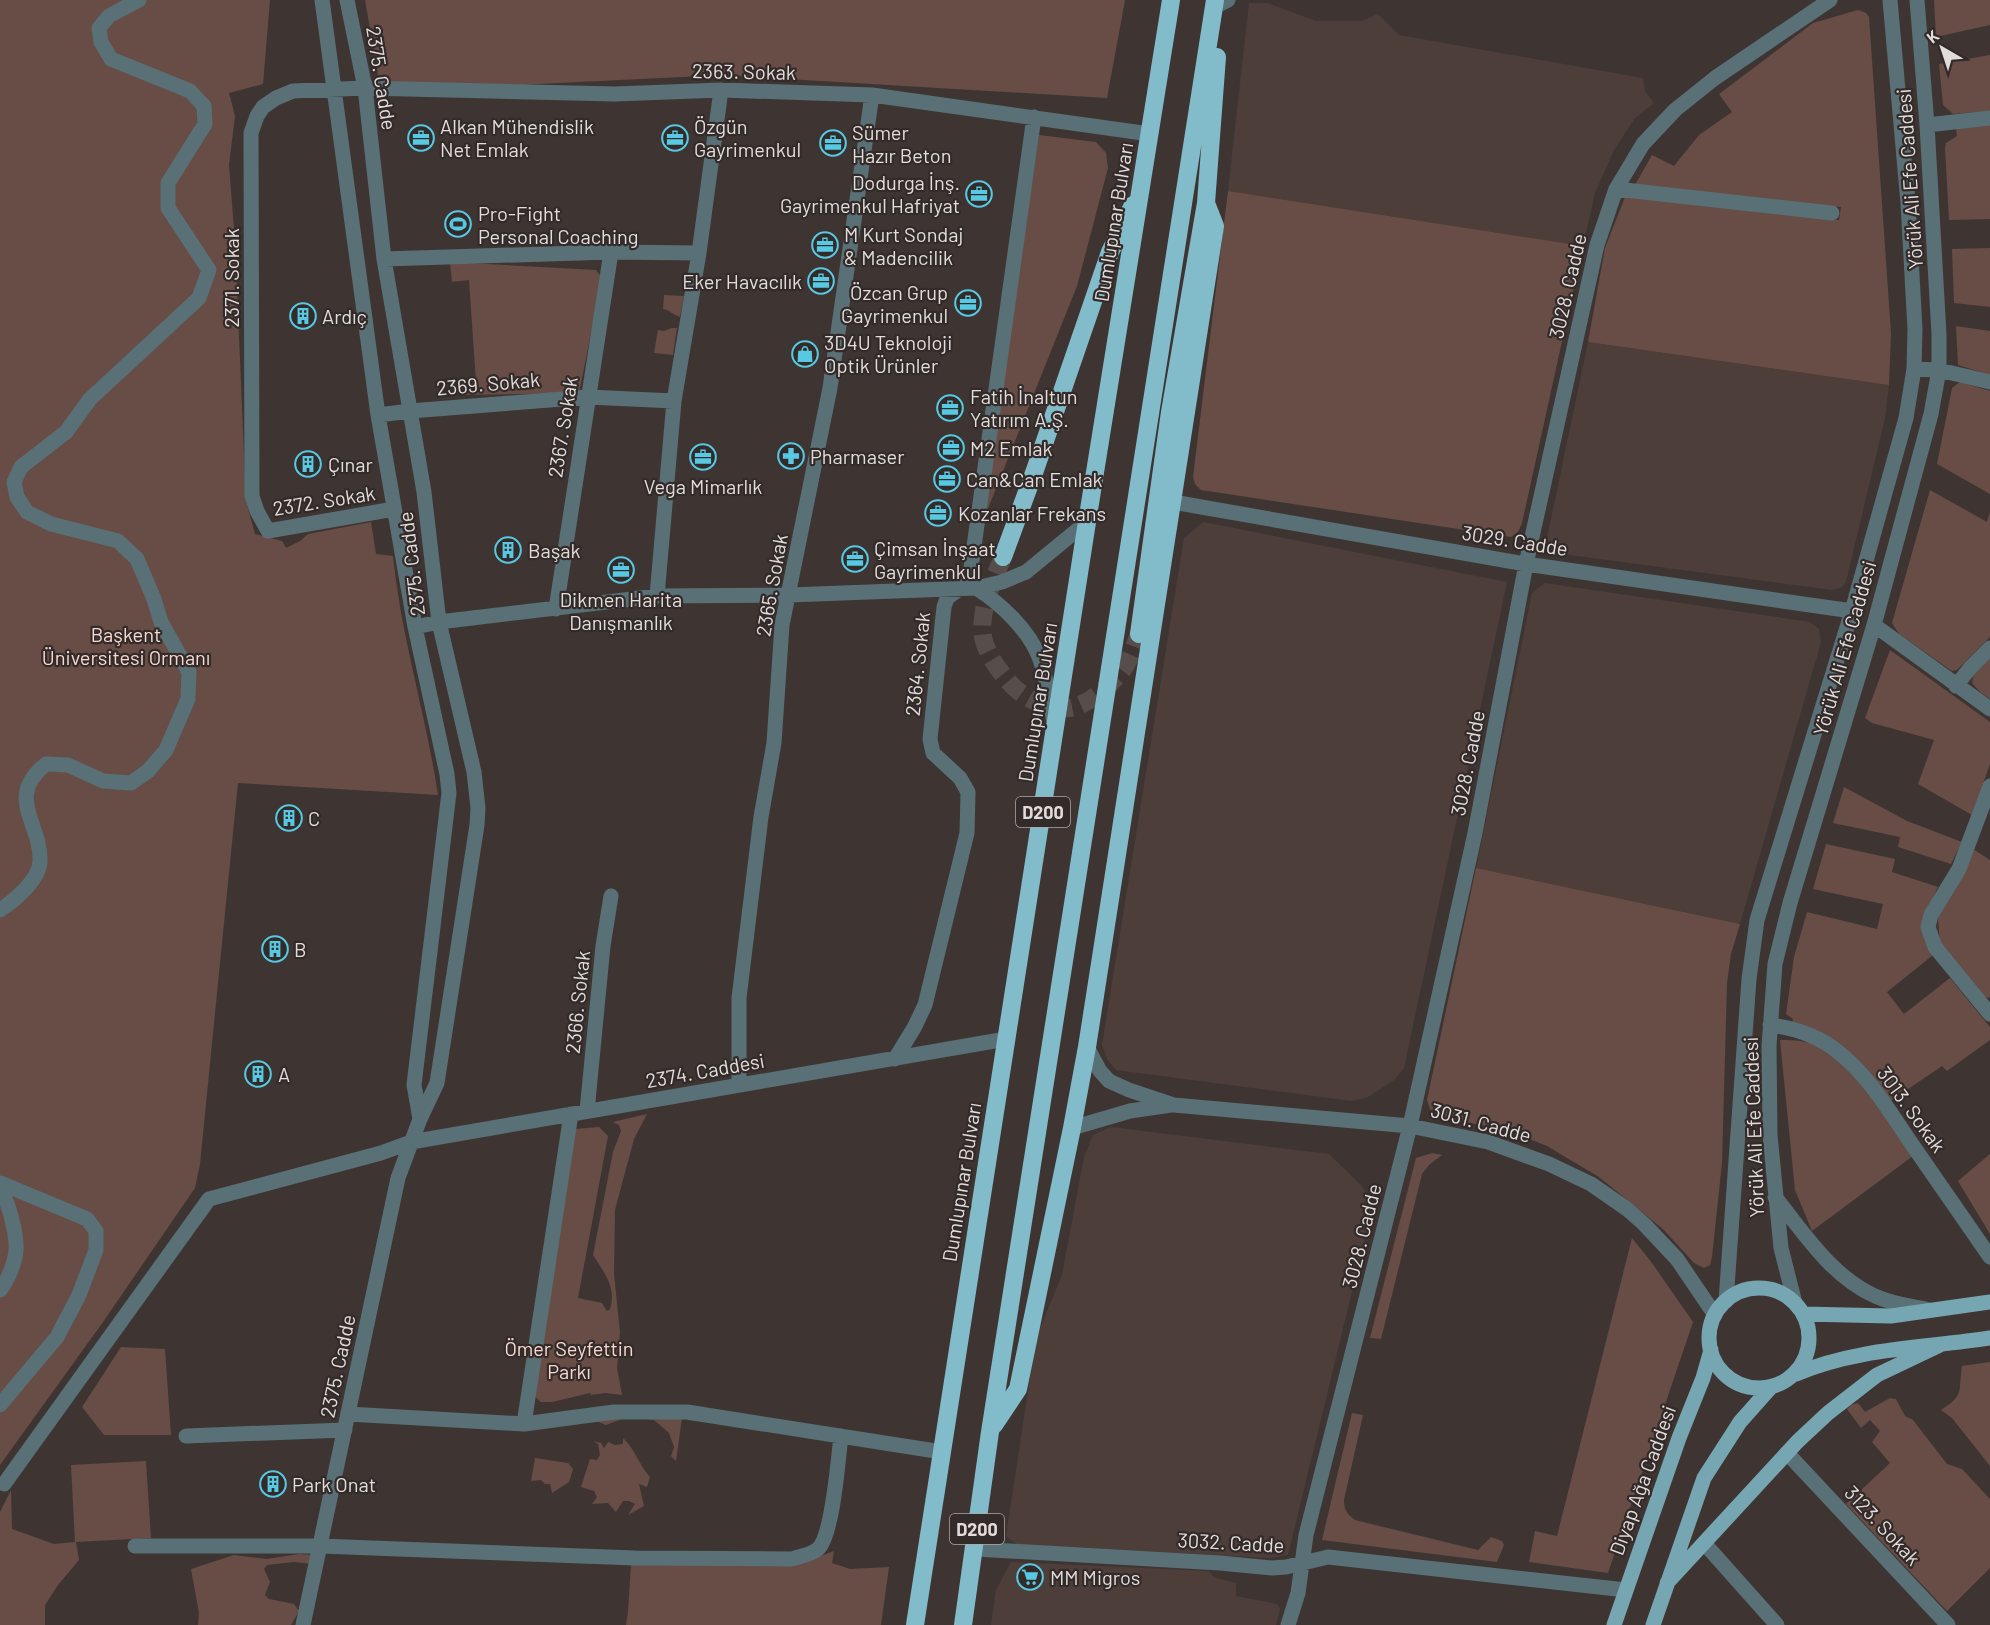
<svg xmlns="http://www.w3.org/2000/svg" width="1990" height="1625" viewBox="0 0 1990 1625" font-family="Barlow,sans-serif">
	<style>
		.built { fill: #4d3e3a }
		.green { fill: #674d46 }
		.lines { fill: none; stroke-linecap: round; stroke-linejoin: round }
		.highway-tunnel { stroke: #574e4c; stroke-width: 18; stroke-dasharray: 18 9; stroke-linecap: butt }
		.minor { stroke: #597076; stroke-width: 15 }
		.major { stroke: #77a6b3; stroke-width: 15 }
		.highway { stroke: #82bccb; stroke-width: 18 }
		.labels { text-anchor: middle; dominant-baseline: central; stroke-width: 4.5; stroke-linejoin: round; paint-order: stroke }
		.shield { fill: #332b29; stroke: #aea7a6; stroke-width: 1.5 }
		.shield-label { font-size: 18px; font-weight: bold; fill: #e2dcdb }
		.street-label { font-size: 20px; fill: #e2dcdb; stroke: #332b29 }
		.poi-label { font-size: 20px; fill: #e2dcdb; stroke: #332b29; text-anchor: start }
		.park-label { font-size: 20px; fill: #f7d7cf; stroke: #332b29 }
	</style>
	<rect width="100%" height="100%" fill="#3e3533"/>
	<path class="built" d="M1249,3H1267L1316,21H1362L1378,14L1399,35L1643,78L1645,91L1654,103L1635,118L1614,150L1595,193L1583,246L1228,191Z
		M1588,342L1889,385L1885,418L1846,582L1842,587L1832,590L1547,552L1546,543Z
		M1203,522L1507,582L1404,1068L1394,1080L1368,1097L1352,1101L1116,1070L1107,1059L1102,1045L1184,538Z
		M1545,583L1810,622L1819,629L1821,642L1740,924L1476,868L1532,593Z
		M1111,1127L1329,1154L1362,1186L1373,1205L1288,1555L1268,1558L1016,1544L1006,1536L1036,1338L1062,1275L1084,1157L1093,1135Z
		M1011,1562L1209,1571L1215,1578L1236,1583V1596L1277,1604L1280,1609L1276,1625H991L996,1590Z"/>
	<path class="green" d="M0,0H270L263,84L229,93L235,116L229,165L235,242L246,501L255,534L282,541L286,548L300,541L308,534L371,522L376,554L393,556C401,637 426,715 438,795L238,783L200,1164L195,1188L103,1322L0,1465Z
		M365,0H1125L1107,98L722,75L476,87L379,81Z
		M1934,0H1990V25L1936,37Z
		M1858,10L1866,13L1869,17L1891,333L1889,385L1588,342L1605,248L1625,197L1839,220L1841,207L1635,185L1652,155L1674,166L1699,135L1732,112L1719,94L1813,23Z
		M1990,55V111L1953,114L1943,105L1939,64Z
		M1990,124V219L1949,220L1945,148L1946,143L1957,136L1956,128Z
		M1039,135L1096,142L1106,153L1108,168L1077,286L983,521Z
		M1228,191L1583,246L1522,523L1518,532L1511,537L1201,490L1195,484L1193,477Z
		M1990,248V307L1954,303L1952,249Z
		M450,262L596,270L602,278L579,393L461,395V384L476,382L469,280L452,282Z
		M664,295L684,296L680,317C673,315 670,310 663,309Z
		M1956,326L1990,331V375L1958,365Z
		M672,328H677L673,355L654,353L658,330L664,331Z
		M1960,382L1990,391V494L1937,464L1952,388Z
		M1930,490L1987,522L1990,512V637L1957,670L1952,671L1899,634L1892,623Z
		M1890,650L1990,722V764L1972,815L1918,784L1934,740L1872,723L1865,718Z
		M1990,656V699L1980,692L1972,683L1974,673Z
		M1844,787L1907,821L1962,842L1951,864L1898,847L1900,837L1833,823Z
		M1826,844L1895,859L1892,872L1938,887L1923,919L1933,955L1887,992L1904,1014L1950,978L1990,1027V1040L1947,1071L1942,1066L1886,1104L1867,1078L1792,1025L1793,1019L1786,1014L1794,957L1807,912L1877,929L1883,904L1813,889Z
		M1973,849L1990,860V997L1988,998L1984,996L1940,944L1938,918Z
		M1476,868L1740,924L1731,954L1727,983L1722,1163L1712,1257L1710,1265L1704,1268L1694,1263L1664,1230L1599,1177L1547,1146L1505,1129L1442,1118L1430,1109L1427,1100Z
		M1780,1040C1796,1040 1814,1041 1829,1051C1863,1075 1889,1122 1913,1156L1812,1231L1795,1190Z
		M647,1114L634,1139L615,1210L614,1274L620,1332L617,1368L622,1395L605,1393L591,1395L590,1393L552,1402H541L533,1395L575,1129L599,1127L608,1136L578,1298L602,1303L607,1311L610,1309C617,1288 604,1272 593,1255L613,1152L621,1131L619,1125L613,1122Z
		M1432,1153L1442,1155L1429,1165L1422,1174L1381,1339L1370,1338L1416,1158Z
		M1990,1154V1234L1958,1181Z
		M1632,1238L1652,1263L1693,1322L1608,1573L1529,1562L1535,1531L1557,1536Z
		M121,1347L165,1349L171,1435H104L82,1407Z
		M1990,1362V1466L1952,1418L1941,1410C1965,1395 1958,1391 1962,1366Z
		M1890,1398L1896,1399L1905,1416L1913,1420L1947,1464L1962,1469L1990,1499V1568L1947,1611L1846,1504L1890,1463L1872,1442L1880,1431L1870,1420L1861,1428L1847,1409L1851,1405L1858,1403L1865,1412Z
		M1352,1413L1363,1415L1344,1500C1344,1510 1347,1514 1355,1520L1478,1550L1491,1537L1502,1541L1504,1545L1497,1562L1322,1540Z
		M610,1415L672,1416L682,1418L676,1461L671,1456L674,1447L669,1433L654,1420L627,1417L606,1425L594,1420Z
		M623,1438C635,1449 639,1465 650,1477L647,1487L639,1484L644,1506L628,1515L635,1504L629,1501H623L616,1512L608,1503L592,1504L597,1497L594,1491L581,1487L590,1459L597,1460L600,1455L598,1444L593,1441L601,1443L604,1448L608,1442L615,1445L623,1444Z
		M535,1458L568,1463L573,1469L569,1482L552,1493L550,1484H545L541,1480L531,1481Z
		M146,1461L151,1538L76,1542L79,1560L58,1585L45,1605V1625H0V1512L11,1490L12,1529L54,1544L75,1542L71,1465Z
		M834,1551L832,1563L850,1569L889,1567L881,1625H626L628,1612L631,1564H799Z
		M299,1554L315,1555L313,1564L294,1562L267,1565L264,1569L270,1582L265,1595L269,1599L294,1604L299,1611L291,1625H198L199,1613L191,1569L234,1555L267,1559Z"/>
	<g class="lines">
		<path class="highway-tunnel" d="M1003,557C993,581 979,610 983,637C986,653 998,669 1008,681C1022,698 1047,710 1069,708C1087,706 1110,686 1121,672C1130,661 1134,647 1139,634"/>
		<path class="minor" d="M322,0L378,415L415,627L447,774L449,793L414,1085L420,1119
			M1214,7L1228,0
			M1927,125L1990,118
			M1616,189L1832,213
			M384,259L611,252L699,253
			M1914,369L1939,370L1990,382
			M378,415L410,411L588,397L674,401
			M1173,502L1526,564L1852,611
			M394,509L268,531L257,511L252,496L251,133L257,116L263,107L276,98L293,91L365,88L615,94L721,90L872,95L1150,134
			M976,588C1000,603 1029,630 1039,657C1047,677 1049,701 1054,722
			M657,596L674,401L699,253L721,90
			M556,609L611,252
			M1874,625L1990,709
			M415,627L439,622L657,596L789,595L976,588L1002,582L1026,572L1087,522
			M1956,686L1970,668L1990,648
			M1990,786L1959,869L1931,915L1928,927L1935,947L1990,1014
			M0,910C14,901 39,880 40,862C42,823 4,798 46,764L68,765L103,781L131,783L148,771L166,750L188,699L189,672L161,622L154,599L137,559L118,541L51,524L27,512L17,497L14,482L21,467L66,432L90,399L199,298L209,270L168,208V183L205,124L204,106L190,91L111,59L101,42L99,28L109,16L139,0
			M1770,1025C1794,1028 1818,1036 1837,1051C1867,1074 1888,1109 1909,1140C1936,1179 1963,1218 1990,1257
			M1087,1047L1100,1071L1109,1081L1129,1090L1174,1105L1410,1126L1488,1142L1549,1164L1591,1184L1627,1209L1644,1224L1677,1259L1715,1315
			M895,1059L914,1028L925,1005L967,833L968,792L960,778L933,753L930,739L944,607L947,598L961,588L970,575L1034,117
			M739,1085V998L761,817L774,743L782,625L830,388L872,95
			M587,1111L603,946L611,896
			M1072,1128L1130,1111L1171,1105
			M0,1183L87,1219L96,1231V1250L79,1295L57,1337L0,1405
			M0,1190C9,1201 17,1236 16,1250C15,1263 8,1280 0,1290
			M1775,1197C1804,1233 1832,1277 1875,1296C1892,1304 1911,1306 1929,1310
			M1726,1301L1749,979L1757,920L1852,611L1906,418L1914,369L1915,329L1908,203L1890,0
			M1795,1303L1781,1248L1770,1135L1769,1046L1775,964L1790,903L1874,625L1931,414L1939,370V334L1927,125L1917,0
			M348,1414L524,1424L614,1412H687L942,1452
			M524,1424L571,1114
			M186,1436L345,1430
			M1787,1453L1948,1625
			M4,1484L209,1199L381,1153L411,1142L1006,1039
			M1704,1543L1777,1625
			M135,1546H320L635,1558L792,1559C801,1556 810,1555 818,1549C833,1535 838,1459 841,1436
			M975,1549L1220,1563L1272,1568L1286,1567L1328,1557L1626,1590
			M303,1625L398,1178L420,1119L437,1083L477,825L478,808L474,772L439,622L424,492L384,259L365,88L347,0
			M1288,1625L1298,1593L1306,1535L1410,1126L1475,833L1526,564L1597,245L1616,189L1643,144L1675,110L1715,78L1830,0"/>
		<path class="major" d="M1709 1338a50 50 0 1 1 100 0a50 50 0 1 1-100 0Z
			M1803,1314L1891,1316L1990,1302
			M1796,1374C1857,1348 1925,1348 1990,1338
			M1667,1583L1798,1441L1828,1413L1877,1375L1940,1345
			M1614,1625L1679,1438L1703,1378L1711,1350
			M1653,1625L1704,1478L1740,1422L1772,1386"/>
		<path class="highway" d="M1003,557L1035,470L1110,252L1133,205
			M1139,634L1170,412L1206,203L1217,57
			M994,1425L1018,1389L1072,1128L1087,1047L1215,226L1206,203
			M915,1625L1087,522L1171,0
			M963,1625L990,1432L1215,0"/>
	</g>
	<defs>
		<g id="office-ring" transform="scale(1.35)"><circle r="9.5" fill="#332b29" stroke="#58c9e3" stroke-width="1.5"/><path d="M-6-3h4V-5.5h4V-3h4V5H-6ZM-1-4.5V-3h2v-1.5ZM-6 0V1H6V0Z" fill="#58c9e3"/></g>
		<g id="stadium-ring" transform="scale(1.35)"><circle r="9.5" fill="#332b29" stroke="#58c9e3" stroke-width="1.5"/><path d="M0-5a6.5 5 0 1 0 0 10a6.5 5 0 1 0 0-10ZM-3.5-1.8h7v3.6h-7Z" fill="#58c9e3"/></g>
		<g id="building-ring" transform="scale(1.35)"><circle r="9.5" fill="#332b29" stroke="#58c9e3" stroke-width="1.5"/><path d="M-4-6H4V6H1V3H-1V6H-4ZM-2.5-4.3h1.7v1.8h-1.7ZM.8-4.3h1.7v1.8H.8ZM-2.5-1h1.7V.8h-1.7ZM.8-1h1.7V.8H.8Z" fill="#58c9e3"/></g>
		<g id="shop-ring" transform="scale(1.35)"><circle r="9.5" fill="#332b29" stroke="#58c9e3" stroke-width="1.5"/><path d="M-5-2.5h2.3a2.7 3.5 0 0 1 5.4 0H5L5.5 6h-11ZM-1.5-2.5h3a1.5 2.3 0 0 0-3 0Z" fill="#58c9e3"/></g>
		<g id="pharmacy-ring" transform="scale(1.35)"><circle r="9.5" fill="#332b29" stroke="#58c9e3" stroke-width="1.5"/><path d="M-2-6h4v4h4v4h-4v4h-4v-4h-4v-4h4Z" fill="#58c9e3"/></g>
		<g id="supermarket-ring" transform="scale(1.35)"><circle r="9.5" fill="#332b29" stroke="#58c9e3" stroke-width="1.5"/><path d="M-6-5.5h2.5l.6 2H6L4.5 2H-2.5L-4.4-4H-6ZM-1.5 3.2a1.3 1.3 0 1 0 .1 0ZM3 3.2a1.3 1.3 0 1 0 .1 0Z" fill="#58c9e3"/></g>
	</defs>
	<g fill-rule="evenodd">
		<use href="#office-ring" x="421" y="138"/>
		<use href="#office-ring" x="675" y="138"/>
		<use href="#office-ring" x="833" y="143"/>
		<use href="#office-ring" x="979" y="194"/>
		<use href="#stadium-ring" x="458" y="224"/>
		<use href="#office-ring" x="825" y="245"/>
		<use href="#office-ring" x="821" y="281"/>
		<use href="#office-ring" x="968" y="303"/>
		<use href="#building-ring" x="303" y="316"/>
		<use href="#shop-ring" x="805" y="354"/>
		<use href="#office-ring" x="950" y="408"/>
		<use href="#office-ring" x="951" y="448"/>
		<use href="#pharmacy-ring" x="791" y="456"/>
		<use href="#office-ring" x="703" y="457"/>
		<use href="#building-ring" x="308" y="464"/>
		<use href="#office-ring" x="947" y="479"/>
		<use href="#office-ring" x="938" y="513"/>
		<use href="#building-ring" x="508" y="550"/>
		<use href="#office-ring" x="855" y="559"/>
		<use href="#office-ring" x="621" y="570"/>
		<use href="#building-ring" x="289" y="818"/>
		<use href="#building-ring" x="275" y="949"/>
		<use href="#building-ring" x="258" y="1074"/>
		<use href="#building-ring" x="273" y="1484"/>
		<use href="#supermarket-ring" x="1030" y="1577"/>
	</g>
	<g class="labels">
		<g class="shield">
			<rect x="1016" y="797" width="54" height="30" rx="4.5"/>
			<rect x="950" y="1514" width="54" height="30" rx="4.5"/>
		</g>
		<g class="shield-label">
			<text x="1043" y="812">D200</text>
			<text x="977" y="1529">D200</text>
		</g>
		<g class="street-label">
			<text transform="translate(744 71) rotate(1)">2363. Sokak</text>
			<text transform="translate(382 78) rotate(81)">2375. Cadde</text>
			<text transform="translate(1909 179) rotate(-94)">Yörük Ali Efe Caddesi</text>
			<text transform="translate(1113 222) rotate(-81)">Dumlupınar Bulvarı</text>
			<text transform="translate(231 278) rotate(-90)">2371. Sokak</text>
			<text transform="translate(1567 286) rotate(-77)">3028. Cadde</text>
			<text transform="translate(488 383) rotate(-5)">2369. Sokak</text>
			<text transform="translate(562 427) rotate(-81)">2367. Sokak</text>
			<text transform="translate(324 500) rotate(-9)">2372. Sokak</text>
			<text transform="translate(1515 540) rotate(9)">3029. Cadde</text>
			<text transform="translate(411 564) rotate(-97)">2375. Cadde</text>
			<text transform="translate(771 585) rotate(-80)">2365. Sokak</text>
			<text transform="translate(1844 648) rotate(-74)">Yörük Ali Efe Caddesi</text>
			<text transform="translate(917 664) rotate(-84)">2364. Sokak</text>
			<text transform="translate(1037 702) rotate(-81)">Dumlupınar Bulvarı</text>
			<text transform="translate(1467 763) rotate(-79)">3028. Cadde</text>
			<text transform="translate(577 1002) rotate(-84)">2366. Sokak</text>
			<text transform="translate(705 1070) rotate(-10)">2374. Caddesi</text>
			<text transform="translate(1912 1109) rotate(54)">3013. Sokak</text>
			<text transform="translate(1481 1122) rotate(15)">3031. Cadde</text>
			<text transform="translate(1753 1127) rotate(-92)">Yörük Ali Efe Caddesi</text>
			<text transform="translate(961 1182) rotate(-81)">Dumlupınar Bulvarı</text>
			<text transform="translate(1361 1236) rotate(-76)">3028. Cadde</text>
			<text transform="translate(337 1366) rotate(-78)">2375. Cadde</text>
			<text transform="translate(1642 1480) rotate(-70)">Diyap Ağa Caddesi</text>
			<text transform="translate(1883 1525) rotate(47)">3123. Sokak</text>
			<text transform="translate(1231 1542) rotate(3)">3032. Cadde</text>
		</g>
		<g class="poi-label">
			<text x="440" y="126">Alkan Mühendislik<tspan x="440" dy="23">Net Emlak</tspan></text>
			<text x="694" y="126">Özgün<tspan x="694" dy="23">Gayrimenkul</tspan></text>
			<text x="852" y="132">Sümer<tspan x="852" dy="23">Hazır Beton</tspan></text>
			<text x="960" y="182" text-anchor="end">Dodurga İnş.<tspan x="960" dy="23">Gayrimenkul Hafriyat</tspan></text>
			<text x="478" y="213">Pro-Fight<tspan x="478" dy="23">Personal Coaching</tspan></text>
			<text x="844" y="234">M Kurt Sondaj<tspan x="844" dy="23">&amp; Madencilik</tspan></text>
			<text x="802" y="281" text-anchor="end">Eker Havacılık</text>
			<text x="948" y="292" text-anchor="end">Özcan Grup<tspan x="948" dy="23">Gayrimenkul</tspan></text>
			<text x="322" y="316">Ardıç</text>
			<text x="824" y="342">3D4U Teknoloji<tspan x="824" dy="23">Optik Ürünler</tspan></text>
			<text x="970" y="396">Fatih İnaltun<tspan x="970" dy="23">Yatırım A.Ş.</tspan></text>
			<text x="970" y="448">M2 Emlak</text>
			<text x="810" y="456">Pharmaser</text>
			<text x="328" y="464">Çınar</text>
			<text x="966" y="479">Can&amp;Can Emlak</text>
			<text x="703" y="486" text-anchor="middle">Vega Mimarlık</text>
			<text x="958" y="513">Kozanlar Frekans</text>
			<text x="874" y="548">Çimsan İnşaat<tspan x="874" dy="23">Gayrimenkul</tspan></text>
			<text x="528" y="550">Başak</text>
			<text x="621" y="599" text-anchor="middle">Dikmen Harita<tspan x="621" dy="23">Danışmanlık</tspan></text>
			<text x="308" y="818">C</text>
			<text x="294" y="949">B</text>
			<text x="278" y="1074">A</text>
			<text x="292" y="1484">Park Onat</text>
			<text x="1050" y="1577">MM Migros</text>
		</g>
		<g class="park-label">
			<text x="126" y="634">Başkent<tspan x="126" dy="23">Üniversitesi Ormanı</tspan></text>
			<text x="569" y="1348">Ömer Seyfettin<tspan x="569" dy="23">Parkı</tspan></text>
		</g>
	</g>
	<g transform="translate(1942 48) rotate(321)" stroke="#332b29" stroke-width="4.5" paint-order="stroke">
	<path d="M0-4.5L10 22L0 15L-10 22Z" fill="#e2dcdb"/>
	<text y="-9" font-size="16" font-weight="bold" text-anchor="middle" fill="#e2dcdb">K</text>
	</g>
</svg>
